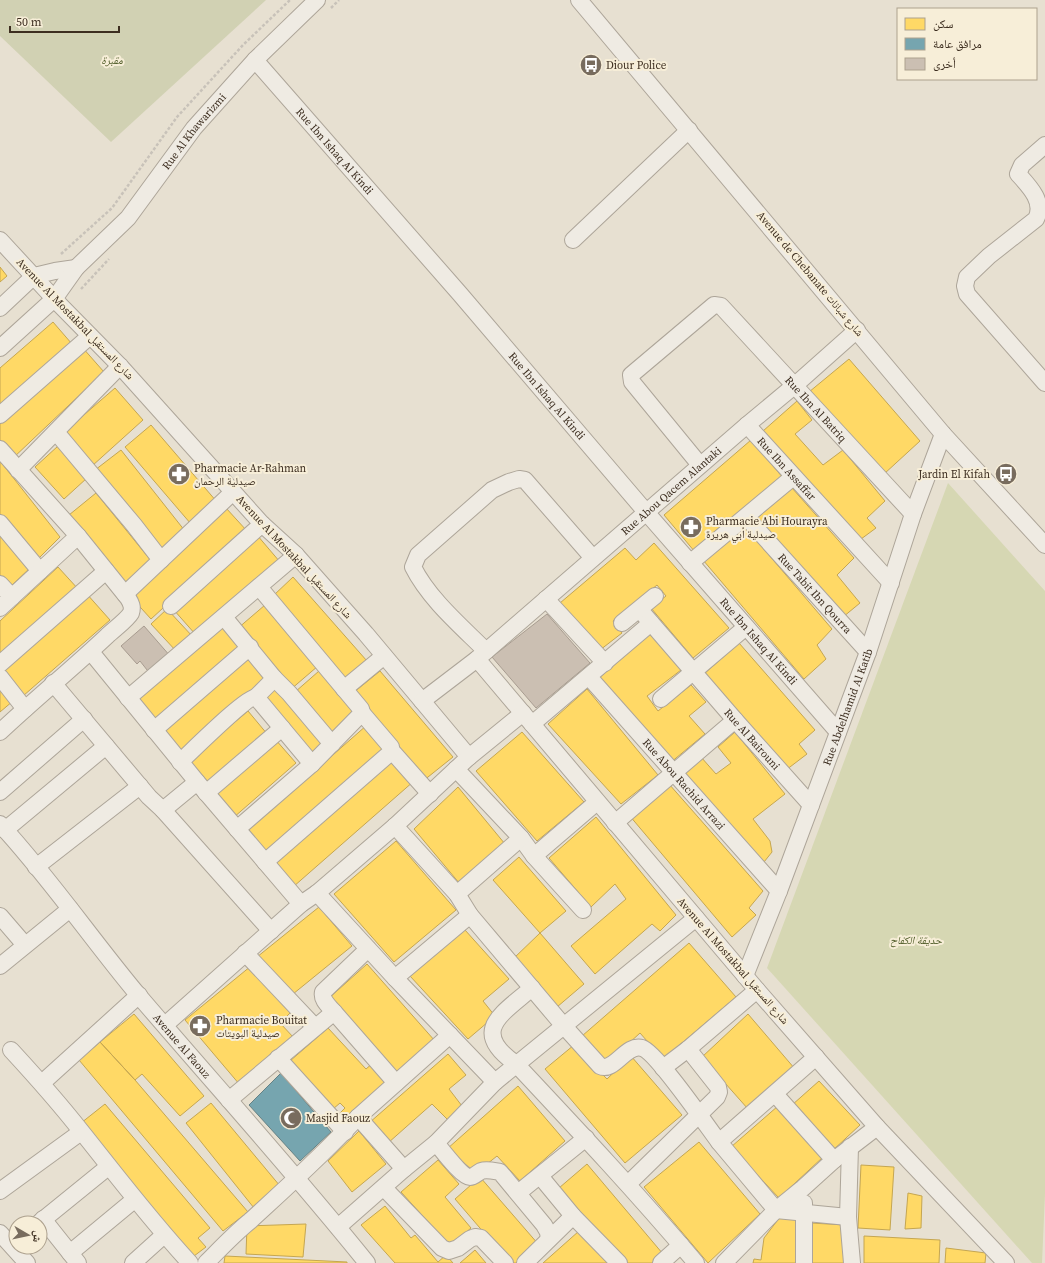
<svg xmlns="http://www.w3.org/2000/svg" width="1045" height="1263" viewBox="0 0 1045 1263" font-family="'Source Serif 4','Noto Naskh Arabic',serif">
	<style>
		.green { fill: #d6d7b3 }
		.cemetery { fill: #d1d1b3 }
		.homes { fill: #ffd966; stroke: #c5a651 }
		.public { fill: #76a5af; stroke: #658184 }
		.building { fill: #cbbfb2; stroke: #a89c90 }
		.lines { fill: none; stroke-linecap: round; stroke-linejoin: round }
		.minor-casing { stroke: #ada599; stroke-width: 18 }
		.path { stroke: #c8c2b9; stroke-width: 2.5; stroke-dasharray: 3 2; stroke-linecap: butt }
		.minor { stroke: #efebe3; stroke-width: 16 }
		.labels { text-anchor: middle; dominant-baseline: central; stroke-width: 4; stroke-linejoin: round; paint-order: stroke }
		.park-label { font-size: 11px; font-style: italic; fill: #4d5a26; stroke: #f7eed8 }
		.poi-label { font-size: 11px; fill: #3d2e20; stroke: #f7eed8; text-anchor: start }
		.street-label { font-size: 11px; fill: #3d2e20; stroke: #f7eed8 }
	</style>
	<rect width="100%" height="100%" fill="#e7e0d1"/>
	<path class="green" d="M948,483L1045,591V1194L1042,1263H1032L767,968Z"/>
	<path class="cemetery" d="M0,0H266L111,142L0,36Z"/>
	<path class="homes" d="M0,267L7,276L0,282Z
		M53,322L72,344L0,411V368Z
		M82,347L104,372L12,459L0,446V420Z
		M849,359L920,441L884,474L809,392Z
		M115,388L143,420L92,466L63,433Z
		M797,401L812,420L795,434L823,465L843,450L885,501L867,518L876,528L857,542L763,431Z
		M151,425L217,502L191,524L125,447Z
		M751,440L784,479L695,552L664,515Z
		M58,446L87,478L64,499L35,467Z
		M121,450L185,531L159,552L95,470Z
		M0,461L60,537L35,562L0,516Z
		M792,488L854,558L837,575L860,603L843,617L756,519Z
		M96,493L152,562L125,585L69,515Z
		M226,508L247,531L151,619L131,597Z
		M745,527L832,629L817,645L826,659L804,679L703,560Z
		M0,532L30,568L11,586L0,575Z
		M257,535L280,562L196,635L173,609Z
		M654,543L729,628L693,658L651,608L666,596L657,585L613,621L622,633L600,650L560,603L625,548L636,560Z
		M58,567L79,590L0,660V621Z
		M293,577L367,661L344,680L273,596Z
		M86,593L110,620L23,696L0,669Z
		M265,605L318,666L290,690L237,629Z
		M167,609L193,637L177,652L151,624Z
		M222,624L243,649L157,724L135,699Z
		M650,634L681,670L647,696L658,711L691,685L706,702L689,716L705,734L670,763L599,678Z
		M739,643L815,730L799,744L807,754L786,770L704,674Z
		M247,652L269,678L180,757L158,732Z
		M319,671L358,715L334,736L295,692Z
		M380,671L453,757L423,781L353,693Z
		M278,683L327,740L310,755L261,698Z
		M0,685L13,701L0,712Z
		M587,689L658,775L621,804L548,724Z
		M248,711L268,735L205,788L185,764Z
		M367,725L389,750L265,858L244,833Z
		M522,732L584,802L537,841L476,771Z
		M735,732L785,794L753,819L770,841L772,852L764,862L749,856L680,774L701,757L716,774L731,763L718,747Z
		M275,739L296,763L233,818L212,795Z
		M392,755L414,781L293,887L271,861Z
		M669,784L763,891L749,908L756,915L732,937L629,815Z
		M458,787L505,844L460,884L414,829Z
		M596,817L676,915L660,931L652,924L595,974L571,946L626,899L615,884L591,907L549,858Z
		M396,841L456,910L394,962L334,894Z
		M519,857L566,911L540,933L493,880Z
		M319,907L352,946L293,994L257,957Z
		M465,930L509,979L483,1001L495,1016L468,1039L410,976Z
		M540,933L584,984L557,1007L513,959Z
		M689,943L736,997L663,1059L640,1033L605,1065L582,1036Z
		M367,964L435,1041L395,1075L328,999Z
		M251,966L291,1012L280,1023L294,1038L240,1085L185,1020Z
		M134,1014L204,1096L180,1116L142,1074L135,1080L100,1042Z
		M748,1014L795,1069L748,1109L702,1057Z
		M328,1028L366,1069L373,1063L389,1080L344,1121L338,1115L345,1108L340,1103L333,1109L290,1061Z
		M100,1042L135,1080L248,1212L223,1231L79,1060Z
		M574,1045L607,1079L631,1056L682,1115L625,1163L545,1069Z
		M448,1054L466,1075L449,1089L462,1106L448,1120L432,1104L388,1143L369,1123Z
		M819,1081L860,1125L831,1152L792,1105Z
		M518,1086L565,1141L520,1181L497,1156L472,1176L447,1149Z
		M211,1103L280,1186L254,1208L186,1123Z
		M105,1104L210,1228L198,1238L206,1247L190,1259L81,1123Z
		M778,1106L823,1157L779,1198L731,1147Z
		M359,1131L386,1164L352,1192L328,1161Z
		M699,1142L760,1214L708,1263L644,1187Z
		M438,1160L459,1184L445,1197L471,1228L450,1246L401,1192Z
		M587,1164L663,1254L653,1263H625L559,1188Z
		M861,1165L894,1167L890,1230L858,1228Z
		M480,1177L539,1245L519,1263H510L455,1199Z
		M908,1193L922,1196L921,1228L905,1229Z
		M385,1206L411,1238L415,1235L438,1262L446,1255L453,1263H395L361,1225Z
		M780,1217L801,1220L800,1263H753L754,1259L761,1260L764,1238Z
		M811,1223L845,1225V1263H811Z
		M306,1224L303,1257L246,1254L247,1226Z
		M579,1231L608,1263H543Z
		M864,1236L940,1240L939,1263H864Z
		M946,1248L986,1253L985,1263H945Z
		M475,1250L486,1263H460Z
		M225,1256L347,1262V1263H224Z"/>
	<path class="public" d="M281,1073L331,1132L300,1161L249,1105Z"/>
	<path class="building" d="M547,614L590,663L536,708L492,657Z
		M144,626L171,657L151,675L140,661L137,664L121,646Z"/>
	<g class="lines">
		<g class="minor-casing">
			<g id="minor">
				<path d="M579,0L943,434L1045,545"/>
				<path id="s1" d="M255,60L460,294L646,512L838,732"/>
				<path d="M1045,145L1022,165L1018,174C1029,186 1045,202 1036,219L989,256L967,277L965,286L967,294L1045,383"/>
				<path d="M0,240L60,305L120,366L262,524L296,555L366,634L469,757"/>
				<path d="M573,240L689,130"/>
				<path d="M0,308L34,276L55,271L76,268"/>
				<path id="s2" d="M0,348L54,299L76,268L128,218L194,128L255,60L317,0"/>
				<path d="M0,415L90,336"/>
				<path id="s3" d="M747,425L891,583"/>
				<path d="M56,432L134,525L161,560"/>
				<path d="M0,449L78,536L128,598C131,603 133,607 131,613C127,620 113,630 107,636C72,669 35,699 0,732"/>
				<path id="s4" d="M700,465L632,382L631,375L714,305L721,306L913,514"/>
				<path d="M18,470L120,366"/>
				<path id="s5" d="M746,517L868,652"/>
				<path d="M0,523L40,571"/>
				<path d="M690,563L793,477"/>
				<path d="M0,584L12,597"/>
				<path d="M125,594L233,492"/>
				<path d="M546,599L605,663"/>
				<path d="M171,606L262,524"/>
				<path d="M0,608L78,536"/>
				<path id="s6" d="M640,610L735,720L811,805"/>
				<path d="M622,623L655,596"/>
				<path d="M486,651C461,626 429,599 413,567L418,555L492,490L509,482L519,479L525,480L593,558"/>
				<path d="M91,652L197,782L301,904"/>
				<path d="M477,659L757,990L877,1127L1006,1263"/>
				<path d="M0,664L106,571"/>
				<path d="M0,677L25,709"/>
				<path id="s7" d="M589,677L779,891"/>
				<path d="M274,678L289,693L332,744"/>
				<path d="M53,683L149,797L163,810L271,931"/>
				<path d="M344,689L384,656"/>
				<path d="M256,697L312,764"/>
				<path d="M128,698L296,555"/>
				<path d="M661,699L746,627"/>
				<path id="s8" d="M422,701L477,659L747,425L794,386L857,330"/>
				<path d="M532,724L651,623"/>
				<path d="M154,730L250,647"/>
				<path d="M391,750L430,794"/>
				<path d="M180,762C191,752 246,697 256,697L270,683L274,678L224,617"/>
				<path d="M456,769L521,838L534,856L583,910"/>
				<path d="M0,792L84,719"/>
				<path d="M206,793L282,728"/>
				<path d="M163,810L197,782"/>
				<path d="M615,823L735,720"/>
				<path id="s9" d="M0,824C50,878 92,940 139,996C215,1085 294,1172 367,1263"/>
				<path d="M395,826L457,894L470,915L563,1025L600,1066C614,1073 626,1043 642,1048C656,1052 707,1126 719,1142C738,1165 757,1187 776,1210L848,1217"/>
				<path d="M237,829L312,764L362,713L361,709L259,587"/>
				<path d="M5,830L106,746"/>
				<path d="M534,856L597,802"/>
				<path d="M265,862L390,753L391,747L362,713"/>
				<path d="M36,867L140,786"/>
				<path d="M317,893L395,978L495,1082"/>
				<path d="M457,894L521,838"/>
				<path d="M0,916L25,945"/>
				<path d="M368,949L323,992C321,1000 329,1006 334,1012L396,1083"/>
				<path d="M245,953L315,1027"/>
				<path d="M0,966L70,909"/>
				<path id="s10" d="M745,976L779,891L868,652L913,514L943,434"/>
				<path d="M395,978L470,915"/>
				<path d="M532,988C502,1014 469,1031 516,1064C577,1129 638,1194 696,1263"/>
				<path d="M165,1025L301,904L317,893L395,826L469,757L523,713"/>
				<path d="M11,1050C35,1076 59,1103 81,1131C117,1176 151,1221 190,1263"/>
				<path d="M278,1058L345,1132"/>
				<path d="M663,1068L688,1049L757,990"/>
				<path d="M42,1083L139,995"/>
				<path d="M775,1094L834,1160"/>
				<path d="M229,1100L334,1012"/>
				<path d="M358,1117L404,1169"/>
				<path d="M719,1142L816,1057"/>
				<path d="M436,1143C442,1150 462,1177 470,1177C474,1177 477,1173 481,1171C487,1169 494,1171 500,1172L544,1225L548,1232L549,1239"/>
				<path d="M850,1147L848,1217L852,1263"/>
				<path d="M540,1176L573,1216L619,1263"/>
				<path d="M628,1184L717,1097L719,1092L718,1087L688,1049"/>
				<path d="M384,1188L442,1248L449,1251L458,1248L470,1239L475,1237L481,1238L505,1263"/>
				<path d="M0,1191L81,1132"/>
				<path d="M518,1193L586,1138"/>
				<path d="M804,1203V1263"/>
				<path d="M43,1219L78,1263"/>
				<path d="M39,1223L108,1167"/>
				<path d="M338,1227L404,1169L436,1143L495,1082L696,918"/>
				<path d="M0,1233L27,1263"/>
				<path d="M70,1253L134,1200"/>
				<path d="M133,1263L164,1235"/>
				<path d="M206,1263C220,1249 234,1234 250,1221C287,1187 324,1154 358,1117L450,1035"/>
				<path d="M525,1263L573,1216"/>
				<path d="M661,1263L681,1245"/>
				<path d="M724,1263L776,1210L803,1188L834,1160L877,1127"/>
			</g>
		</g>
		<path class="path" d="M331,8L339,0
			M61,254L112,208L177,117L243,45L290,0
			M81,289L109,259"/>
		<use href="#minor" class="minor"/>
	</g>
	<defs>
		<g id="bus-disc" transform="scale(1.15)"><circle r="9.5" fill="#786c5e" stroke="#f7eed8"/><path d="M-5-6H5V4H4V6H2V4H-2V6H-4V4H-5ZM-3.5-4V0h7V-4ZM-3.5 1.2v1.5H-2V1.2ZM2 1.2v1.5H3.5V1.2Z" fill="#fff"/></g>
		<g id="pharmacy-disc" transform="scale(1.15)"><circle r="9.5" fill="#786c5e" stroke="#f7eed8"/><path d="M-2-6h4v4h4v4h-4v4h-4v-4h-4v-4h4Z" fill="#fff"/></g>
		<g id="mosque-disc" transform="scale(1.15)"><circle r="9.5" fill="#786c5e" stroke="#f7eed8"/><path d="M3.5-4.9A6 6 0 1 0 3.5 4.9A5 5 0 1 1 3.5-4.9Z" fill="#fff"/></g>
	</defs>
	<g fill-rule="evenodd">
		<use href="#bus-disc" x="591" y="65"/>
		<use href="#pharmacy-disc" x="179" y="474"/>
		<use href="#bus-disc" x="1006" y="474"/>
		<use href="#pharmacy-disc" x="691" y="527"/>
		<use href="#pharmacy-disc" x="200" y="1026"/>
		<use href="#mosque-disc" x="291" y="1118"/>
	</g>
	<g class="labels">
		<g class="park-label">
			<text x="112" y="60">مقبرة</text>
			<text x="916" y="940">حديقة الكفاح</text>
		</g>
		<g class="poi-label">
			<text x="606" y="65">Diour Police</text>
			<text x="194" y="468">Pharmacie Ar-Rahman<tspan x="194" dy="13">صيدلية الرحمان</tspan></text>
			<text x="990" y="474" text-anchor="end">Jardin El Kifah</text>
			<text x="706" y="521">Pharmacie Abi Hourayra<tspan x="706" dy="13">صيدلية أبي هريرة</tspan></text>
			<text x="216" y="1020">Pharmacie Bouitat<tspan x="216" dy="13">صيدلية البويتات</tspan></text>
			<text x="306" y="1118">Masjid Faouz</text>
		</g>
		<g class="street-label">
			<text stroke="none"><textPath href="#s2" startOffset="292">Rue Al Khawarizmi</textPath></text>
			<text stroke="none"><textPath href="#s1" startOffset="121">Rue Ibn Ishaq Al Kindi</textPath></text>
			<text transform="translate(810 274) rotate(50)">Avenue de Chebanate شارع شبانات</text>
			<text transform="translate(75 319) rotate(46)">Avenue Al Mostakbal شارع المستقبل</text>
			<text stroke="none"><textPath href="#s1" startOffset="445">Rue Ibn Ishaq Al Kindi</textPath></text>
			<text stroke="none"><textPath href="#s4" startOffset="370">Rue Ibn Al Batriq</textPath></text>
			<text stroke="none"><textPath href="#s3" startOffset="59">Rue Ibn Assaffar</textPath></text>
			<text stroke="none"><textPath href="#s8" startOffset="326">Rue Abou Qacem Alantaki</textPath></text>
			<text transform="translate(294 557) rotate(47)">Avenue Al Mostakbal شارع المستقبل</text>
			<text stroke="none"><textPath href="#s5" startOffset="103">Rue Tabit Ibn Qourra</textPath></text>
			<text stroke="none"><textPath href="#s1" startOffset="769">Rue Ibn Ishaq Al Kindi</textPath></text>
			<text stroke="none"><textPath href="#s10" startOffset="288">Rue Abdelhamid Al Katib</textPath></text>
			<text stroke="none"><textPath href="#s6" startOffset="171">Rue Al Bairouni</textPath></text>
			<text stroke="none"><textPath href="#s7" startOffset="143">Rue Abou Rachid Arrazi</textPath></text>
			<text transform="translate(733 961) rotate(49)">Avenue Al Mostakbal شارع المستقبل</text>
			<text stroke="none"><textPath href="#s9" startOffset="287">Avenue Al Faouz</textPath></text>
		</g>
	</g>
	<rect x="897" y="8" width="140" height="72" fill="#f7eed8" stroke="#ada18e"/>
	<rect x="905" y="18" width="20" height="12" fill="#ffd966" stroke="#ada18e"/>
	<text x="933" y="28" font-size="12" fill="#3d2e20">سكن</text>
	<rect x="905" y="38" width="20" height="12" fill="#76a5af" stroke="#ada18e"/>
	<text x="933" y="48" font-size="12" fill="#3d2e20">مرافق عامة</text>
	<rect x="905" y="58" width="20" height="12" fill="#cbbfb2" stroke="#ada18e"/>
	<text x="933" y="68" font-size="12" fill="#3d2e20">أخرى</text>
	<g transform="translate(28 1235) rotate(99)"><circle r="19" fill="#f7eed8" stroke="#ada18e"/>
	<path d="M0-3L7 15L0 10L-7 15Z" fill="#786c5e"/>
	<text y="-6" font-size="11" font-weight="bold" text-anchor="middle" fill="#3d2e20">ش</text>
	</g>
	<path d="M10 26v6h109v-6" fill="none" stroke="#3d2e20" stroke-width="2"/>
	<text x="16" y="26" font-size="12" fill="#3d2e20" stroke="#f7eed8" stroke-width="3" paint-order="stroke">50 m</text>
</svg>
